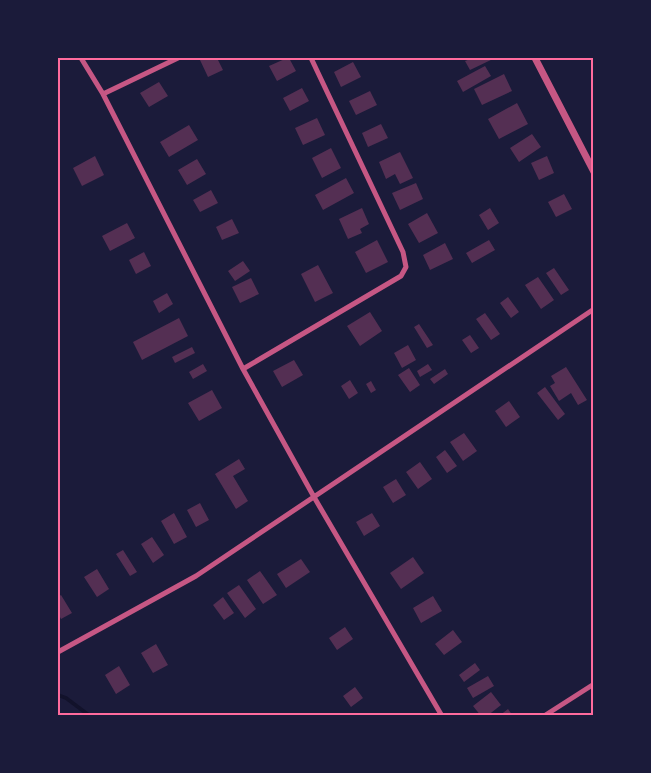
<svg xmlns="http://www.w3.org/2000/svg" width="651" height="773" viewBox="0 0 651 773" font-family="'Open Sans',sans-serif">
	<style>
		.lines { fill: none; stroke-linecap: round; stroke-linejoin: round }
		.stream { stroke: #12122b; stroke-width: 4 }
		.building { fill: #542f53 }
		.minor { stroke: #c65784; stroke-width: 5 }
		.tertiary { stroke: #c65784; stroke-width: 7 }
		.neatline { fill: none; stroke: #ff6b9d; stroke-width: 2 }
	</style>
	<rect width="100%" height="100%" fill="#1b1b3a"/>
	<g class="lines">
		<path class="stream" d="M58,695L66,698L90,716"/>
	</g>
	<path class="building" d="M206,58H217L223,70L208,77L200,60Z
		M287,58H289L296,71L277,81L269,66Z
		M473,58H495L470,70L465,61Z
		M353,62L361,77L341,87L334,72Z
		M485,66L491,76L463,92L457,81Z
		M504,74L512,91L482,105L474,89Z
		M159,82L168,96L149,107L140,93Z
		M302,88L309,101L290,111L283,98Z
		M370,91L377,105L356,115L349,101Z
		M517,103L528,124L499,139L488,119Z
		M317,118L325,135L303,145L295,128Z
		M381,124L388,138L368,147L362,133Z
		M189,125L198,140L169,157L160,142Z
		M532,134L541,147L519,162L510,148Z
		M331,148L341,168L322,178L312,158Z
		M400,152L413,178L400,184L395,174L386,179L379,162Z
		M95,156L104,175L82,186L73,168Z
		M547,156L554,173L539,180L531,163Z
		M197,159L206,174L187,185L178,170Z
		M346,178L354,193L323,210L315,195Z
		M416,183L423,199L400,210L392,193Z
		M211,190L218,203L200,212L193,200Z
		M564,194L572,209L556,217L548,202Z
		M362,208L369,224L360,229L362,233L348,239L339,219Z
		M490,208L499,223L488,230L479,215Z
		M427,213L438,233L419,243L408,224Z
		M232,219L239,233L222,240L216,227Z
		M127,223L135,238L110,251L102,236Z
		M377,240L388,262L366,273L355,252Z
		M489,240L495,250L472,263L466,253Z
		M445,243L453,259L430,270L423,255Z
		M144,252L151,266L136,274L129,260Z
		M243,261L250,271L235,281L228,271Z
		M318,265L333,293L315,302L301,274Z
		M554,268L569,290L561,295L546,273Z
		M538,277L554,300L541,309L525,285Z
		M251,278L259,294L240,303L232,287Z
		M167,293L173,304L159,313L153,301Z
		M508,297L519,312L511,318L500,303Z
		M370,312L382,331L360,346L347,326Z
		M485,313L500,334L491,340L476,319Z
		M179,318L188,336L142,360L133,342Z
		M419,324L433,345L427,348L414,327Z
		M470,335L479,348L471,353L462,340Z
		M408,345L416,360L402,368L394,353Z
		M192,347L195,353L175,363L172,357Z
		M294,360L303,375L282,387L273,371Z
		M203,364L207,371L193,379L189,372Z
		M428,364L432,370L420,377L417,371Z
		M566,367L587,400L578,405L571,393L559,401L550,386L555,383L551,376Z
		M409,368L420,385L410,392L398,375Z
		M445,369L448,374L434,384L430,379Z
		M350,380L358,393L349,399L341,386Z
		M371,381L376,390L371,393L366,384Z
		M545,387L565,414L558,420L537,393Z
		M212,390L222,408L199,421L188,403Z
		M509,401L520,417L506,427L495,411Z
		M464,433L477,451L463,461L450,442Z
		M445,450L457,466L447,473L436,457Z
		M239,459L245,469L233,476L248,501L236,509L215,474Z
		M420,462L432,479L418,489L406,472Z
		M396,479L406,495L393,503L383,487Z
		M200,503L209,520L196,527L187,510Z
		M174,513L187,537L174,544L161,521Z
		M372,513L380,526L364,536L356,522Z
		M152,537L164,555L153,563L141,544Z
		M123,550L137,572L130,576L116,554Z
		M413,557L424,573L401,589L390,573Z
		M301,559L310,572L286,588L277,574Z
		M97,569L109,589L97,597L84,577Z
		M260,571L277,595L263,604L247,580Z
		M239,585L256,609L245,618L227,593Z
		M61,595L72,613L61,619L58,613V597Z
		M433,596L442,611L421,623L413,608Z
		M223,597L234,613L224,620L213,605Z
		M345,627L353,639L337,650L329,638Z
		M453,630L462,642L444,655L435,644Z
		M156,644L168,665L153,673L141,653Z
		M475,663L480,670L464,682L459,675Z
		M119,666L130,685L116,694L105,675Z
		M488,676L494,686L473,698L467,688Z
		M355,687L363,698L351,707L343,696Z
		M491,692L501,705L487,716H481L473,706Z
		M508,709L513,716H499Z"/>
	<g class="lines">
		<path class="minor" d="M81,58L103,94L243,369L314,497L442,716
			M103,94L178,58
			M243,369L401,276L406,267L403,252L311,58
			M58,652L196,576L594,309
			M544,716L594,684"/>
		<path class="tertiary" d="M535,58L594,172"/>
	</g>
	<rect width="651" height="773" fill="none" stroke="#1b1b3a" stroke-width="118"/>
	<rect x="59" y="59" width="533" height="655" class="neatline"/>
</svg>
